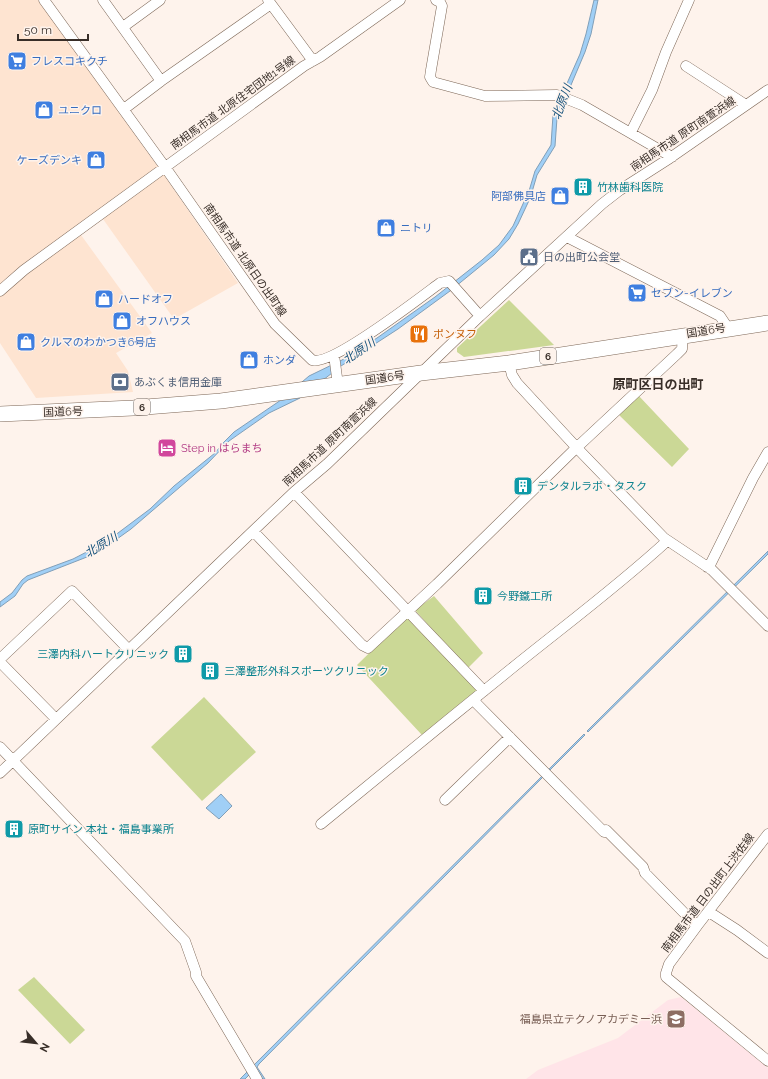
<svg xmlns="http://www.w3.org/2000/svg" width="768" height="1079" viewBox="0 0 768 1079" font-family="Raleway,'Noto Sans JP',sans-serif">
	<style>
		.built { fill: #fee4d1 }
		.education { fill: #ffe4e8 }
		.green { fill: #cbd896 }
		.water { fill: #a0cff6; stroke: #819fb8 }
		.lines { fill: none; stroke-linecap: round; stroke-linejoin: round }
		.minor-casing { stroke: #7d6757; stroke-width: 11 }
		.highway-casing { stroke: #7d6757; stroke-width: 16 }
		.minor { stroke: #fff; stroke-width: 10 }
		.highway { stroke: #fff; stroke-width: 15 }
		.labels { text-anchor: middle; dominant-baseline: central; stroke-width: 3; stroke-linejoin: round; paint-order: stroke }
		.shield { fill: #fef3ec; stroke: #736963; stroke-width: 1 }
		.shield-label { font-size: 10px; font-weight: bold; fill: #382e28 }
		.shop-label { font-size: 11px; fill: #366cbe; stroke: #fef3ec; text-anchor: start }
		.street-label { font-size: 11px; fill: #382e28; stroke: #fef3ec }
		.culture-label { font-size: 11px; fill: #0d838f; stroke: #fef3ec; text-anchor: start }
		.service-label { font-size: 11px; fill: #4e5e75; stroke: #fef3ec; text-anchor: start }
		.food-label { font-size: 11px; fill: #c56008; stroke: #fef3ec; text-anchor: start }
		.hotel-label { font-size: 11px; fill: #b23c85; stroke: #fef3ec; text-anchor: start }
		.education-label { font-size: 11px; fill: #785e54; stroke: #fef3ec; text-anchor: end }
		.water-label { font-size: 12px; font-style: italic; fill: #16527c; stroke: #fef3ec }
		.quarter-label { font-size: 13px; font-weight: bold; fill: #382e28; stroke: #fef3ec }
	</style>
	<rect width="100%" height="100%" fill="#fef3ec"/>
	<path class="built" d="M0,0H38L166,178L238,283L174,319L103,219L81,235L152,333L116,353L128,371L133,392L36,398L0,343Z"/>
	<path class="education" d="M681,997L768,1068V1079H526L538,1070L618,1038L668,1000Z"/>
	<path class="green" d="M509,300L554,345L464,357L457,352V348Z
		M638,395L689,449L672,467L618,414Z
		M434,596L483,653L467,669L415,610Z
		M408,615L478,689L422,735L357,665Z
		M204,697L256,752L202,801L151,747Z
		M34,977L85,1030L70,1044L18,990Z"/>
	<path class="water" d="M594,0H598L591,34L585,52L557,118L555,146L537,175L532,192H533L518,224L509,239L494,255L450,291L398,329L341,366L300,398L269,413L229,441L208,463L131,529L110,544L92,555L28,580L23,584L15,596L0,607V602L12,593L22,580L27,576L73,559L106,542L150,509L174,486L215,453L224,442L234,432L281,400L309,376L342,360L377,338L435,297L482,260L499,245L513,226L527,195V190L529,191L535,171L551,145L553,115L580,54L586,34Z
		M768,551V554L588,732L587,731Z
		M584,734L585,735L542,778L259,1064L257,1067L265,1079H262L256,1068L245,1079H240Z
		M221,794L232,806L219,819L206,808Z"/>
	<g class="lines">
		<g class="minor-casing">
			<path id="minor" d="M44,0L165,167L275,324L312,360C331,367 421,297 440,283L449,281L480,316
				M103,0L161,81
				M268,0L313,61
				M436,0L440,2L442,6L431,70L430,77L433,82L485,96L557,95L582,105L672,157
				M123,27L160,0
				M686,66L746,105
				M124,109L161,81L271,4
				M631,132L652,90L666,52L689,0
				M567,237L720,316L728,328
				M0,291L24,270L304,66L320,57L400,0
				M334,355L338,385
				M509,363L512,375L517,383L577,448L664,538L712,570L768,626
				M294,492L484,691
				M253,531L362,645L368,648L437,584L573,451L677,354L682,349L683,335
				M707,567L711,563L753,478L768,452
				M0,659L72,591L129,650
				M0,662L56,719
				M474,699L477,704L604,832L606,830L643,867L645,873L697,926
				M0,747L185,941L196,972V976L257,1079
				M0,773L253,531L294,492L327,464L480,316L602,204L620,190L670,158L768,90
				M445,800L510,737
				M321,824C382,774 444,723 506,673C560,629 616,588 667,541
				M768,834L697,926L669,964L666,973V977L768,1061
				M709,912L737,930L768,953"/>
		</g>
		<g class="highway-casing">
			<path id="highway" d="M0,414L133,408L221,401L421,373L509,363L768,323"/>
		</g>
		<use href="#minor" class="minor"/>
		<use href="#highway" class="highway"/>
	</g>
	<defs>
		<g id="supermarket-square" transform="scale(1)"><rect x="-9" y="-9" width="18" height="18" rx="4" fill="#3f7fe0" stroke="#fef3ec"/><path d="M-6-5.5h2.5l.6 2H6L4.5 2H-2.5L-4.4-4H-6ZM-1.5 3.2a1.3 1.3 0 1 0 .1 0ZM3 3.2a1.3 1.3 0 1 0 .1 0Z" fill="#fff"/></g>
		<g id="shop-square" transform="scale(1)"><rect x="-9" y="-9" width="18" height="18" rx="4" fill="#3f7fe0" stroke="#fef3ec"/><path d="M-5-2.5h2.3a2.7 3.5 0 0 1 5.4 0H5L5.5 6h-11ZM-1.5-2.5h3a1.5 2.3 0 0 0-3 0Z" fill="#fff"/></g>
		<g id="building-square" transform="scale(1)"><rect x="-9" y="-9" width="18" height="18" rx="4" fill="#0f9aa8" stroke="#fef3ec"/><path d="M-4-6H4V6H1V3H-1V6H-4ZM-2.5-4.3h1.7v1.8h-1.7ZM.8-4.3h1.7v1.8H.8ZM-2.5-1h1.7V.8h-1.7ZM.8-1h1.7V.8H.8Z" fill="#fff"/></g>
		<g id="civic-square" transform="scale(1)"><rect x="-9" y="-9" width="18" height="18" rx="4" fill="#5c6f8a" stroke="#fef3ec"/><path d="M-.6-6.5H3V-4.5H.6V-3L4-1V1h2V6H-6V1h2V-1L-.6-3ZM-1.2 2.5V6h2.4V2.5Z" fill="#fff"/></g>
		<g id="restaurant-square" transform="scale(1)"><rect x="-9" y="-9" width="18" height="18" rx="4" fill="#e8710a" stroke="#fef3ec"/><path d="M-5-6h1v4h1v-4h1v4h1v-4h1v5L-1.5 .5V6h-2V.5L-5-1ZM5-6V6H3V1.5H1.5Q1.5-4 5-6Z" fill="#fff"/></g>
		<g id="bank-square" transform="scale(1)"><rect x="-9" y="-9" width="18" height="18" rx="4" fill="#5c6f8a" stroke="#fef3ec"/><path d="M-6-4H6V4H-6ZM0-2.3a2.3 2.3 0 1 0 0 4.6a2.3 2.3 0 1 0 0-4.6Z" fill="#fff"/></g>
		<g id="hotel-square" transform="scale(1)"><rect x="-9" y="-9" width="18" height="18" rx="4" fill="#d1479c" stroke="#fef3ec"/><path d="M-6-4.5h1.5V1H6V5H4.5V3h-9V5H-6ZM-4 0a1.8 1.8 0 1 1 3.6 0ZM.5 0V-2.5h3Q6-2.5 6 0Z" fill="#fff"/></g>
		<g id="school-square" transform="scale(1)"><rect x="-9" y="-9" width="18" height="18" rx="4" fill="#8d6e63" stroke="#fef3ec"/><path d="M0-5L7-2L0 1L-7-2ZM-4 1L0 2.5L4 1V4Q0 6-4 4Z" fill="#fff"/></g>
	</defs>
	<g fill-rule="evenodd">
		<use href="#supermarket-square" x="17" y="61"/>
		<use href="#shop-square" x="44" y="110"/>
		<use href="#shop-square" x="96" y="160"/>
		<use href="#building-square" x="583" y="187"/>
		<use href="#shop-square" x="560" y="196"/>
		<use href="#shop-square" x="386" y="228"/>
		<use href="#civic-square" x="529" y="257"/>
		<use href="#supermarket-square" x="637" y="293"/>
		<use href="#shop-square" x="104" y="299"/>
		<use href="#shop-square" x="122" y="321"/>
		<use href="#restaurant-square" x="419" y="334"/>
		<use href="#shop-square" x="26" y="342"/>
		<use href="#shop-square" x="249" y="360"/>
		<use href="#bank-square" x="120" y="382"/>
		<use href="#hotel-square" x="167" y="448"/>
		<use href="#building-square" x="523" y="486"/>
		<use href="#building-square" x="483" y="596"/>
		<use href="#building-square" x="183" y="654"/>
		<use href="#building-square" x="210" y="671"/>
		<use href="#building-square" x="14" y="829"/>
		<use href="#school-square" x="676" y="1019"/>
	</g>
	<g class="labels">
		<g class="shield">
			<rect x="540" y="348" width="16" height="16" rx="3"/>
			<rect x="134" y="399" width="16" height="16" rx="3"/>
		</g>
		<g class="shield-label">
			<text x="548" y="356">6</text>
			<text x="142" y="407">6</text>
		</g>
		<g class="shop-label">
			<text x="31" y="61">フレスコキクチ</text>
			<text x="58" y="110">ユニクロ</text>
			<text x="82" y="160" text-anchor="end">ケーズデンキ</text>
			<text x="546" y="196" text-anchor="end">阿部佛具店</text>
			<text x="400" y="228">ニトリ</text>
			<text x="651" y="293">セブン-イレブン</text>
			<text x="118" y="299">ハードオフ</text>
			<text x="136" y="321">オフハウス</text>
			<text x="40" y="342">クルマのわかつき6号店</text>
			<text x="263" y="360">ホンダ</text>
		</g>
		<g class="street-label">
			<text transform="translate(233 103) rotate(-36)">南相馬市道 北原住宅団地1号線</text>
			<text transform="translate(683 134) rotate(-34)">南相馬市道 原町南萱浜線</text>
			<text transform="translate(245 260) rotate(55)">南相馬市道 北原日の出町線</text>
			<text transform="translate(706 331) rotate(-9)">国道6号</text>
			<text transform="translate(385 378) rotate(-8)">国道6号</text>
			<text transform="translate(63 412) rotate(-2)">国道6号</text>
			<text transform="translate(330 442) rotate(-43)">南相馬市道 原町南萱浜線</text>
			<text transform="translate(708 893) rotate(-53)">南相馬市道 日の出町上渋佐線</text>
		</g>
		<g class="culture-label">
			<text x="597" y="187">竹林歯科医院</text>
			<text x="537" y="486">デンタルラボ・タスク</text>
			<text x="497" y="596">今野鐵工所</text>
			<text x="169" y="654" text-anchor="end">三澤内科ハートクリニック</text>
			<text x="224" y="671">三澤整形外科スポーツクリニック</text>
			<text x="28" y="829">原町サイン 本社・福島事業所</text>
		</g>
		<g class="service-label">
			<text x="543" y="257">日の出町公会堂</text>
			<text x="134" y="382">あぶくま信用金庫</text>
		</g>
		<g class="food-label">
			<text x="433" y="334">ポンヌフ</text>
		</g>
		<g class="hotel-label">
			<text x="181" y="448">Step in はらまち</text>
		</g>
		<g class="education-label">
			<text x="662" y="1019">福島県立テクノアカデミー浜</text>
		</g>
		<g class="water-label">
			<text transform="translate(562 102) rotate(-69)">北原川</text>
			<text transform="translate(359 351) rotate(-34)">北原川</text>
			<text transform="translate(101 545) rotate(-31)">北原川</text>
		</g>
		<g class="quarter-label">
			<text x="658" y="384">原町区日の出町</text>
		</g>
	</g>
	<g transform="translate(36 1043) rotate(118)" stroke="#fef3ec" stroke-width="3" paint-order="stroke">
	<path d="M0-3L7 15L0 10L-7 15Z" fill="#382e28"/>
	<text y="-6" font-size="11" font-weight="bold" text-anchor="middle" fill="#382e28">N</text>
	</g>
	<path d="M18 34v6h70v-6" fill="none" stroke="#382e28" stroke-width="2"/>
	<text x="24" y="34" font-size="12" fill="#382e28" stroke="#fef3ec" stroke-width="3" paint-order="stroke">50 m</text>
</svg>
